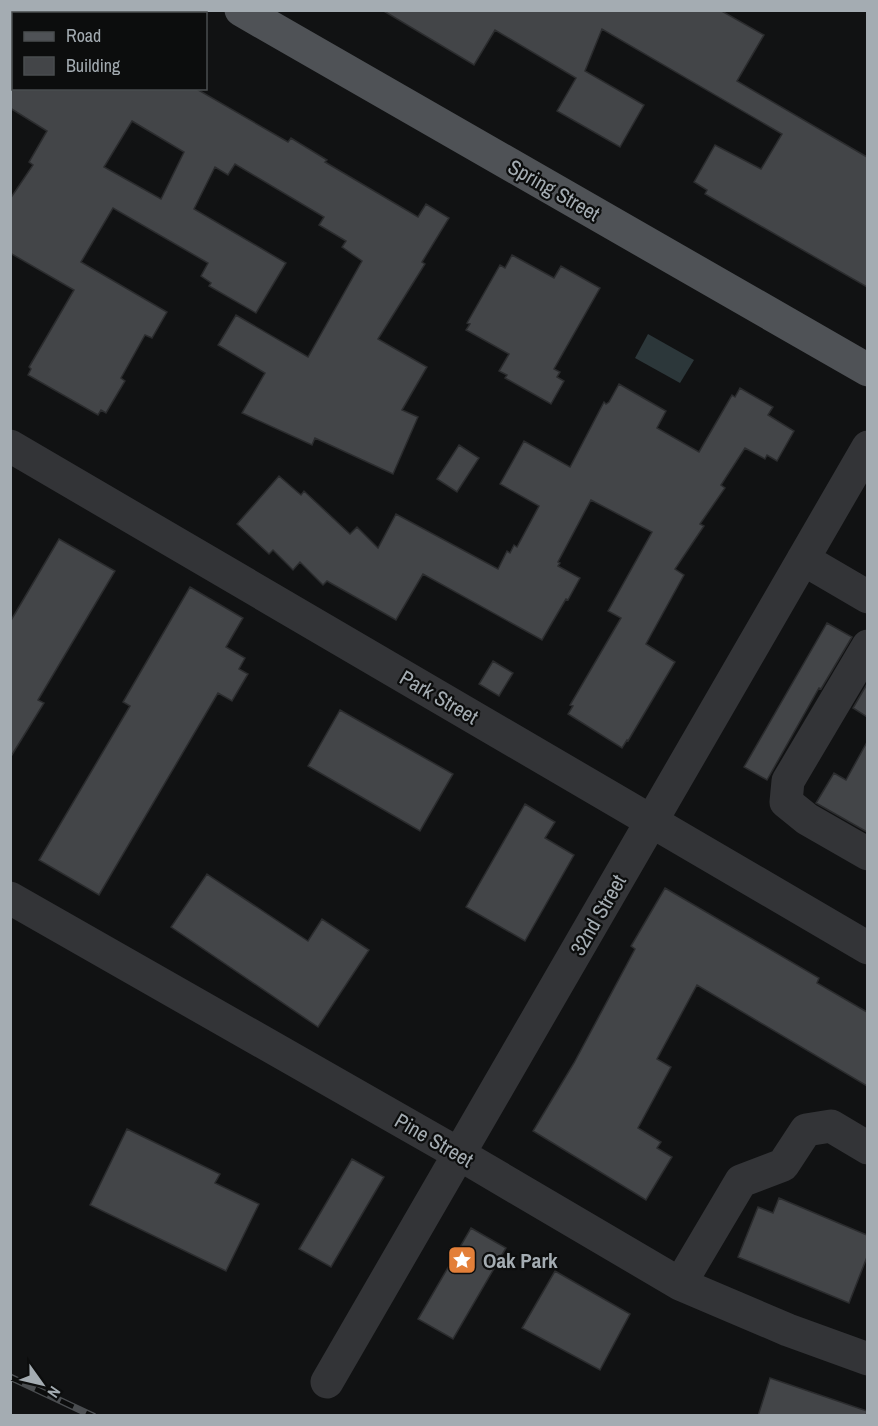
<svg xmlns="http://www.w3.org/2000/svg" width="878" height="1426" viewBox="0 0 878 1426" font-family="'Archivo Narrow',sans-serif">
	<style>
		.water { fill: #2c373a }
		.building { fill: #434548; stroke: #2b2c2e; stroke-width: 1.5; fill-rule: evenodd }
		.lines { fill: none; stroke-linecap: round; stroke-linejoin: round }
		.minor { stroke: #333437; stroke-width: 33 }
		.major { stroke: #4f5256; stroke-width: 33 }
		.rail-casing { stroke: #4a4d50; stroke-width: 7 }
		.rail { stroke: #0c0d0d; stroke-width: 4.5; stroke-dasharray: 14; stroke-linecap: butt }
		.labels { text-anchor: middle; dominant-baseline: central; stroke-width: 4.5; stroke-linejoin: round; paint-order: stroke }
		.street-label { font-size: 21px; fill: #a4acb2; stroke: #0c0d0d }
		.poi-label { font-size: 21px; font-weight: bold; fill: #a4acb2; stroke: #0c0d0d; text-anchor: start }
	</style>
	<rect width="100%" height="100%" fill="#111213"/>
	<path class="water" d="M648,334L694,360L680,383L635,358Z"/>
	<path class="building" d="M382,10H720L764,35L737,81L867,157V287L705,194L707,190L694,182L715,145L761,169L782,134L602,29L585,71L644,105L620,147L557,111L576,78L495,30L474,65Z
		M10,76L14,78V88H195L288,142L291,138L327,160L325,162L418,217L426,204L449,218L422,262L425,264L378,339L427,367L402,410L418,417L393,474L315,438L312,445L242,413L265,373L218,345L236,315L308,357L362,261L342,247L346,241L319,225L324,217L235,164L228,175L215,167L194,209L286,263L256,313L209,286L211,283L201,276L208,263L113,208L81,262L167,312L152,338L145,335L121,378L125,381L106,413L101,410L98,415L28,375L31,369L29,367L74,290L10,253V199L33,165L29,162L47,131L10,108ZM132,121L184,152L161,199L104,167Z
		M512,255L554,278L561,266L600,288L554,369L560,372L557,377L564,381L551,404L505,378L507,375L499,371L509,354L466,330L470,324L467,323L500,265L505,268Z
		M619,384L666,411L657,428L699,452L732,395L735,397L740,388L773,407L768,415L794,431L777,461L767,455L765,459L745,448L721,485L725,488L700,524L704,526L675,569L684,575L646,644L675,662L628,741L627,740L622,748L568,714L573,706L570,705L621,618L608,611L652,532L591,500L558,562L560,563L558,566L580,578L568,600L566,599L542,640L423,574L396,620L327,581L323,585L300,562L293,570L273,550L269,554L237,524L279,476L301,495L304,491L350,534L357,527L378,548L396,514L498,569L507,551L510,553L514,545L517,547L539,506L500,484L524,441L570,467L604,402L606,404L609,402Z
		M459,445L479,458L457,492L437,479Z
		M59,539L115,571L38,700L44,703L10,758V622Z
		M190,587L243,618L226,647L245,658L239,669L248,674L232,701L218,693L99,895L39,860L130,706L123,702Z
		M827,623L852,637L821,689L819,688L767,780L744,767Z
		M493,661L513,673L499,696L479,684Z
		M867,684V717L853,708Z
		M340,710L453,774L420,831L308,766Z
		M867,742V832L816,803L834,773L846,780Z
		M525,804L555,822L545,838L574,855L525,941L466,907Z
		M207,874L308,941L322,919L369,950L318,1027L171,927Z
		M665,888L819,978L817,983L867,1012V1086L697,985L657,1059L671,1067L638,1128L661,1142L657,1148L672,1157L646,1200L533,1131L574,1063L635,949L631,946Z
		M127,1129L220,1174L215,1183L259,1204L226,1271L90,1205Z
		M352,1159L384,1177L331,1267L299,1249Z
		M779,1198L867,1235V1257L849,1303L738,1257L758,1207L773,1213Z
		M471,1228L506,1248L453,1339L418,1319Z
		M555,1271L630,1314L600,1370L522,1328Z
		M770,1378L867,1411L866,1416H758Z"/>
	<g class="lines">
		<path class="minor" d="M10,446L868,948
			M803,559L868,597
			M868,646L788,781L786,802L807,819L868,854
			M10,898L459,1154L680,1284L788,1330L868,1359
			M680,1284L741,1181L783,1165L806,1130L831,1126L868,1148
			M327,1382L868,447"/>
		<path class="major" d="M241,10L868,370"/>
		<g class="rail-casing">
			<path id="rail" d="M10,1377L93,1416"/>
		</g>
		<use href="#rail" class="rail"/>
	</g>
	<defs>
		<g id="sight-square" transform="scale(1.5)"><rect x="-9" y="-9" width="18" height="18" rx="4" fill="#e37f39" stroke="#0c0d0d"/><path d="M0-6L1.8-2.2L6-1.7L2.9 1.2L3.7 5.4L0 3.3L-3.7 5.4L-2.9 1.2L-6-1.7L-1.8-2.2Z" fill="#fff"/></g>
	</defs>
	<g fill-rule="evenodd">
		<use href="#sight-square" x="462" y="1260"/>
	</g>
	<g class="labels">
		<g class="street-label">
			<text transform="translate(554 190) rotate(30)">Spring Street</text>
			<text transform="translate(439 697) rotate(30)">Park Street</text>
			<text transform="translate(598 915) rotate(-60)">32nd Street</text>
			<text transform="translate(434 1140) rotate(30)">Pine Street</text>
		</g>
		<g class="poi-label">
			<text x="483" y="1260">Oak Park</text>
		</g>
	</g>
	<rect width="878" height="1426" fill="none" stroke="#a4acb2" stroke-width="24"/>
	<rect x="12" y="12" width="195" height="78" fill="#0c0d0d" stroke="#494d4f" stroke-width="1.5"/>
	<rect x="24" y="32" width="30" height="9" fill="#4f5256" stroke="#494d4f" stroke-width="1.5"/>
	<text x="66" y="42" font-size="18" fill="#a4acb2">Road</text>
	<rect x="24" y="57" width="30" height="18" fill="#434548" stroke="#494d4f" stroke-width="1.5"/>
	<text x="66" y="72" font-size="18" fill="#a4acb2">Building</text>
	<g transform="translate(42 1384) rotate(124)" stroke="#0c0d0d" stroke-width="4.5" paint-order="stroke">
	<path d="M0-4.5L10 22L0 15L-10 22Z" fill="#a4acb2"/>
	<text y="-9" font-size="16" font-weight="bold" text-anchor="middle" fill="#a4acb2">N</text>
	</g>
</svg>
